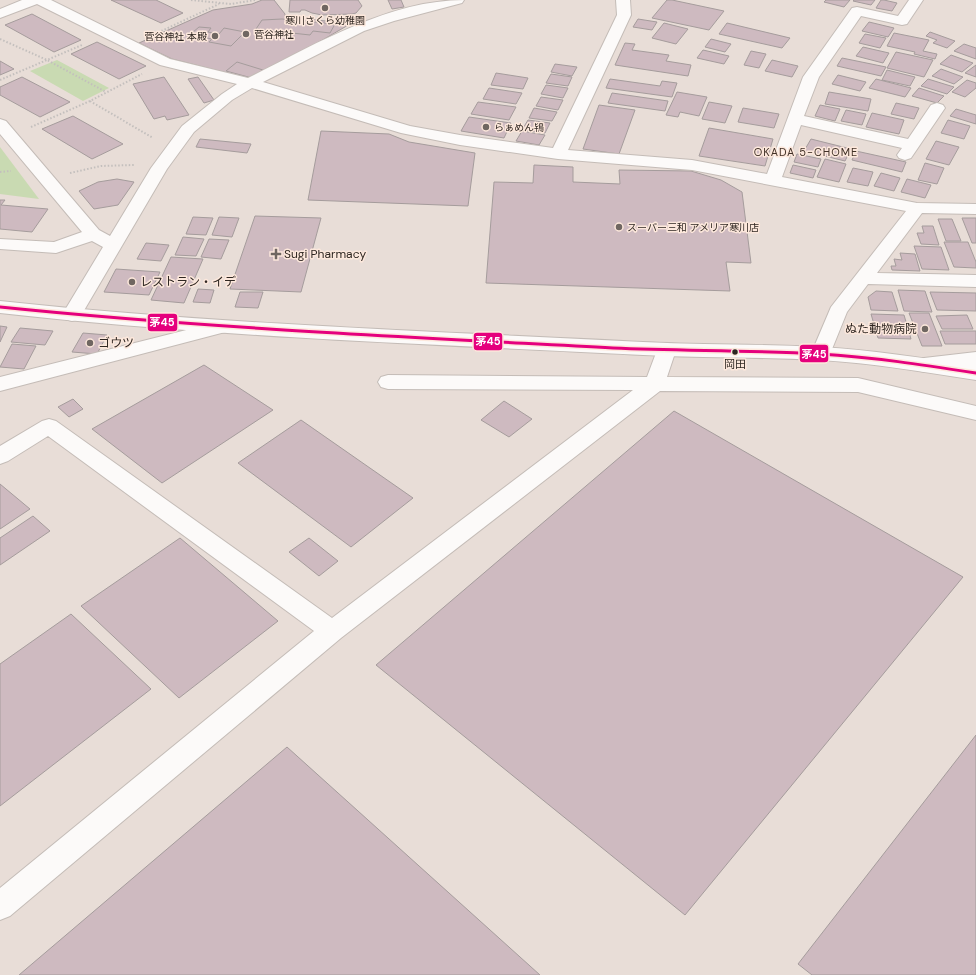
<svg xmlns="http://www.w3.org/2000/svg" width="976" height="975" viewBox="0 0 976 975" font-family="'DM Sans','Noto Sans JP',sans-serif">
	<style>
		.green { fill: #c9dab2 }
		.building { fill: #cebac0; stroke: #a59c9c }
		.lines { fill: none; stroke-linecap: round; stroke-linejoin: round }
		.minor-casing { stroke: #c4bcb7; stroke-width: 2 }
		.major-casing { stroke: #c4bcb7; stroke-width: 2 }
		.path { stroke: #c3bfbd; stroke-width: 2; stroke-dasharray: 1.5 2; stroke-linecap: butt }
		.minor { fill: #fcfaf9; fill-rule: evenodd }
		.major { fill: #fcfaf9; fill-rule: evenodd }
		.bus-1-casing { stroke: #fde8dc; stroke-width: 6 }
		.bus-1 { stroke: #e5007d; stroke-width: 3 }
		.poi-dot { fill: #6f6661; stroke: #fde8dc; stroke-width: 1.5 }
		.bus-dot { fill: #2e2621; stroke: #fde8dc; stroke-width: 1.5 }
		.labels { text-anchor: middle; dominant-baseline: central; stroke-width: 3; stroke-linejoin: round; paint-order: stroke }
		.far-poi-label { font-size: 10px; fill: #2e2621; stroke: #fde8dc; text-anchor: start }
		.far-neighbourhood-label { font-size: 11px; letter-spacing: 1px; fill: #413127; stroke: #fde8dc }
		.bus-label { font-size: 11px; fill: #2e2621; stroke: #fde8dc }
		.poi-label { font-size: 12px; fill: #2e2621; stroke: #fde8dc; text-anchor: start }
		.line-badge { stroke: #fde8dc; stroke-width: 1.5 }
		.badge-label { font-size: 11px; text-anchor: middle; font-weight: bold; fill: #fff }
	</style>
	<rect width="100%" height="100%" fill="#e8ddd7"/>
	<path class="green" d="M57,60L109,88L83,101L30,71Z
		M0,147L39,199L0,194Z"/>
	<path class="building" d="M111,0H156L183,13L161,23Z
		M262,0H274L285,14V16L350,24L254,80L172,59L139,43L213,10L252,4Z
		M290,0H358L362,6L356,13L352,14L322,15L312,13L305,10H301L300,12H289Z
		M388,0H401L404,7L392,9Z
		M667,0H672L724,11L709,30L652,18Z
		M826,0H850L844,7L824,2Z
		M854,0H875L871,5L853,1Z
		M881,0H884L897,3L892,11L876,8Z
		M32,14L81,40L54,52L5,25Z
		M282,19L335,24L330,33L313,31L310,35L256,29L262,20Z
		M638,19L657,22L652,30L633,27Z
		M869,22L894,28L888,37L862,31Z
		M664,23L688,29L676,44L652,38Z
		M727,23L790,38L782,48L719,34Z
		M199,27L211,28L208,32L219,34L224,28L245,32L231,46L209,42L212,39L202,37L199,40L186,38Z
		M930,32L955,41L947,48L933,43L937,40L926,36Z
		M894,33L929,40L923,51L937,54L935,59L914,54L915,52L887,46Z
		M865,34L886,38L880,48L859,43Z
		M711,39L731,44L725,52L705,47Z
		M97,42L146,66L119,79L71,54Z
		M625,43L635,44L632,50L669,55L666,61L691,65L688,76L615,65Z
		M964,44L976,48V59L954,51Z
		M863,47L889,53L883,63L856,56Z
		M703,50L729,56L724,64L697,58Z
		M751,51L766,54L759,68L744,65Z
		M896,52L933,60L924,77L887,68Z
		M951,55L973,63L962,72L940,64Z
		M842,58L886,67L881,76L837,66Z
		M772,60L798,66L792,77L765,71Z
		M0,61L14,69L0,75Z
		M237,62L263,70L252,78L226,71Z
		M555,64L577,67L572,76L551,72Z
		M976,65V77L965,73Z
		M941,69L963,77L954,84L932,76Z
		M887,70L915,77L910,86L882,80Z
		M496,73L528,78L523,89L491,85Z
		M551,74L572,77L568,86L546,83Z
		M838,75L866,82L860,91L832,84Z
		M22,77L70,102L40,117L0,95V87Z
		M164,77L189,115L167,120L165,116L154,119L133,84Z
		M198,77L214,100L204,103L188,79Z
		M610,79L660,86L662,81L677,83L672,97L606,88Z
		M876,79L911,88L905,97L869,88Z
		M928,79L954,87L947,94L921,86Z
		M967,80L976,83V88L965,97L952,92Z
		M546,85L568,88L563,98L541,94Z
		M489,88L522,93L516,104L483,99Z
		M919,88L944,96L937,103L912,96Z
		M677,92L707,97L699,116L680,112L678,117L666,115Z
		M829,92L871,99L868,111L825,104Z
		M612,93L668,101L665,111L608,103Z
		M541,97L563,100L558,110L536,106Z
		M478,102L516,107L509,120L471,114Z
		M709,102L732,106L725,123L702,119Z
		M896,103L919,108L914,119L891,114Z
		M599,105L635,110L619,154L583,149Z
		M820,105L840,109L835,121L815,116Z
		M534,108L557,112L552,121L529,118Z
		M743,108L779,114L774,128L738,122Z
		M956,109L976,115V124L950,116Z
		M846,110L866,114L862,125L841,121Z
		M872,113L904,120L899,134L866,127Z
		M73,116L123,144L92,159L42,129Z
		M469,117L511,123L504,138L461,131Z
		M528,120L550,123L545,133L522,130Z
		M948,120L970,126L964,139L941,133Z
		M709,128L773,139L765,166L699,156Z
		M321,131L389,134L409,142L475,153L468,206L308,200Z
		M522,131L545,135L539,145L516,141Z
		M200,139L251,144L247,153L196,147Z
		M811,139L851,149L845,161L804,151Z
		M936,141L959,147L949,165L926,159Z
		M856,151L906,162L902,172L852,160Z
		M797,154L821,159L818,167L794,162Z
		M825,159L846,164L839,182L817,177Z
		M925,163L944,168L937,184L918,180Z
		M534,165L573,167V182L620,184L619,170L691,171L721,180L742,192L751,263L726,262L730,291L486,283L494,182L533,183Z
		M793,165L816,170L813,178L790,173Z
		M853,168L873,172L868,186L847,182Z
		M881,173L900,178L894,191L874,186Z
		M117,179L134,182L118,205L94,209L79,191L98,182Z
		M907,179L931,185L925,198L901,192Z
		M0,200H5L1,205L48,209L32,232L0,229Z
		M255,216L321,218L301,292L230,289Z
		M193,217L213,218L206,235L186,234Z
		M219,217L239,218L232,237L212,235Z
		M962,218H976V243H972Z
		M938,219H952L961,241H946Z
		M922,226H933L939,245L921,244L917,233H924Z
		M183,237L204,239L196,256L175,255Z
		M209,239L229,240L221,259L201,257Z
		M944,242H968L976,262V268L954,267Z
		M146,243L169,245L161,261L137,259Z
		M914,246L941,247L949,270L922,269Z
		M900,253L915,254L920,271L892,270L891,266H896L894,259L902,260Z
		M171,257L203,259L184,303L151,300Z
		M116,269L160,272L149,295L104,292Z
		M198,289L214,290L210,303L193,302Z
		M898,290L925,291L932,312L904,311Z
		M876,291L892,292L898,311L871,310L868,297Z
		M240,292H263L258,308L235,307Z
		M930,292L976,293V311L937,310Z
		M909,313H929L942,346H922Z
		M871,314L904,315L911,339L878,338Z
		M967,315L973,329H942L936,316Z
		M0,326L7,327L0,342Z
		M20,328L53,331L45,345L11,342Z
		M940,331H976V344H945Z
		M83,333L107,335L97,354L72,352Z
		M12,344L36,346L24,369L0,367Z
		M204,365L273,410L162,483L92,429Z
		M73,399L83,409L69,417L58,407Z
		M504,401L532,419L509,437L481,420Z
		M674,411L963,577L685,915L376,665Z
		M301,420L413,498L351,547L238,463Z
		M0,484L30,509L0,529Z
		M33,516L50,531L0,565V538Z
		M180,538L278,621L179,698L81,606Z
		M309,538L338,561L319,576L289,552Z
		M71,614L151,689L0,806V664Z
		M976,735V975H812L798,964Z
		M287,747L540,975H19Z"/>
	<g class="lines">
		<g class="minor-casing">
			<path id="minor" d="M22,0H51L170,59L248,78C314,45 389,0 464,0L462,3L394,21L364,31L263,82L410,126L460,135L553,148L617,15L616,0H630L631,15L568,150L692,160L767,174L803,77L852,8L857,7L898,16L909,0H923L907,24L902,25L861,16L819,77L804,116L908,139L931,105L937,103L943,105L945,108L911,158L905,160L899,158L897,155L902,148L801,125L782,177L917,203L976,204V214L922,213L877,273L976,275V287L868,284L847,312L828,359L821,360L814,359L811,354L831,307L906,211L692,170L558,159L460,145L401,133L252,88L232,100L194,132L167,169L79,319L72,321L65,319L62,315L103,247L92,241L56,253L0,249V239L54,242L82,232L0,134V119L6,121L99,230L110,236L151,168L182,126L222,94L237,84L160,65L37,4L0,18V9Z
				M222,321L229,323L232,327L229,331L0,391V377Z
				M666,344L673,345L676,350L667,377L858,378L976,406V420L858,392L660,391L341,638L10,916L0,920V888L314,631L48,436L8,461L0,464V446L42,421L49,419L56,421L332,618L633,390L388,389L381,387L378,382L381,377L388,375L647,377L659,345Z
				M976,352V366L924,372L917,370L914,365L917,360L924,358Z"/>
		</g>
		<g class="major-casing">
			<path id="major" d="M0,301C213,324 428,331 643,342C702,345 761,344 820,347C872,350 924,358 976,366V380C924,372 872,363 820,360C761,357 702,358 643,355C428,344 213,337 0,313Z"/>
		</g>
		<path class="path" d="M191,0L231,4L255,0
			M155,34L219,4
			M0,39L47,60L106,92
			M0,80L82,45
			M90,101L153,138
			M31,127L90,101L142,74
			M0,172L11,171
			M70,173L101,166L134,165"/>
		<use href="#minor" class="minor"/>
		<use href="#major" class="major"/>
		<g class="bus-1-casing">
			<path id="bus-1" d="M0,307C204,328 409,337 613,348C682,351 751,350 820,354C872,357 924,365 976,373"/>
		</g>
		<use href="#bus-1" class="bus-1"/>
	</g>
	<g class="poi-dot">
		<circle cx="325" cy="8" r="4"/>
		<circle cx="246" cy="34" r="4"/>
		<circle cx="215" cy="36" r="4"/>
		<circle cx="486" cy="127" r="4"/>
		<circle cx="619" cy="227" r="4"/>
		<path d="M274 248h4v4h4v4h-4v4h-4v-4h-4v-4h4z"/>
		<circle cx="132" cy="282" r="4"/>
		<circle cx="925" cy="329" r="4"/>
		<circle cx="90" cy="343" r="4"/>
	</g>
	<circle class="bus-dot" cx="735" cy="352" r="3.5"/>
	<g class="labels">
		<g class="far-poi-label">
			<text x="325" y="20" text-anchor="middle">寒川さくら幼稚園</text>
			<text x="254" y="34">菅谷神社</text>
			<text x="207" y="36" text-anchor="end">菅谷神社 本殿</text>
			<text x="494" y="127">らぁめん鴇</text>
			<text x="627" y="227">スーパー三和 アメリア寒川店</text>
		</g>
		<g class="far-neighbourhood-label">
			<text x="806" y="152">OKADA 5-CHOME</text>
		</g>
		<g class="bus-label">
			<text x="735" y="364">岡田</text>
		</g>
		<g class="poi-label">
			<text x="284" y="254">Sugi Pharmacy</text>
			<text x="140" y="282">レストラン・イデ</text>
			<text x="917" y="329" text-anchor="end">ぬた動物病院</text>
			<text x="98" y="343">ゴウツ</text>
		</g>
	</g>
	<g class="line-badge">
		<rect x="147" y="313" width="31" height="19" rx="4" fill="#e5007d"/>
		<rect x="473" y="332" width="30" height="19" rx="4" fill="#e5007d"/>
		<rect x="799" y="344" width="30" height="19" rx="4" fill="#e5007d"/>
	</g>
	<g class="badge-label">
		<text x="162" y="326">茅45</text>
		<text x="488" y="345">茅45</text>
		<text x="814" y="358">茅45</text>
	</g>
</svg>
